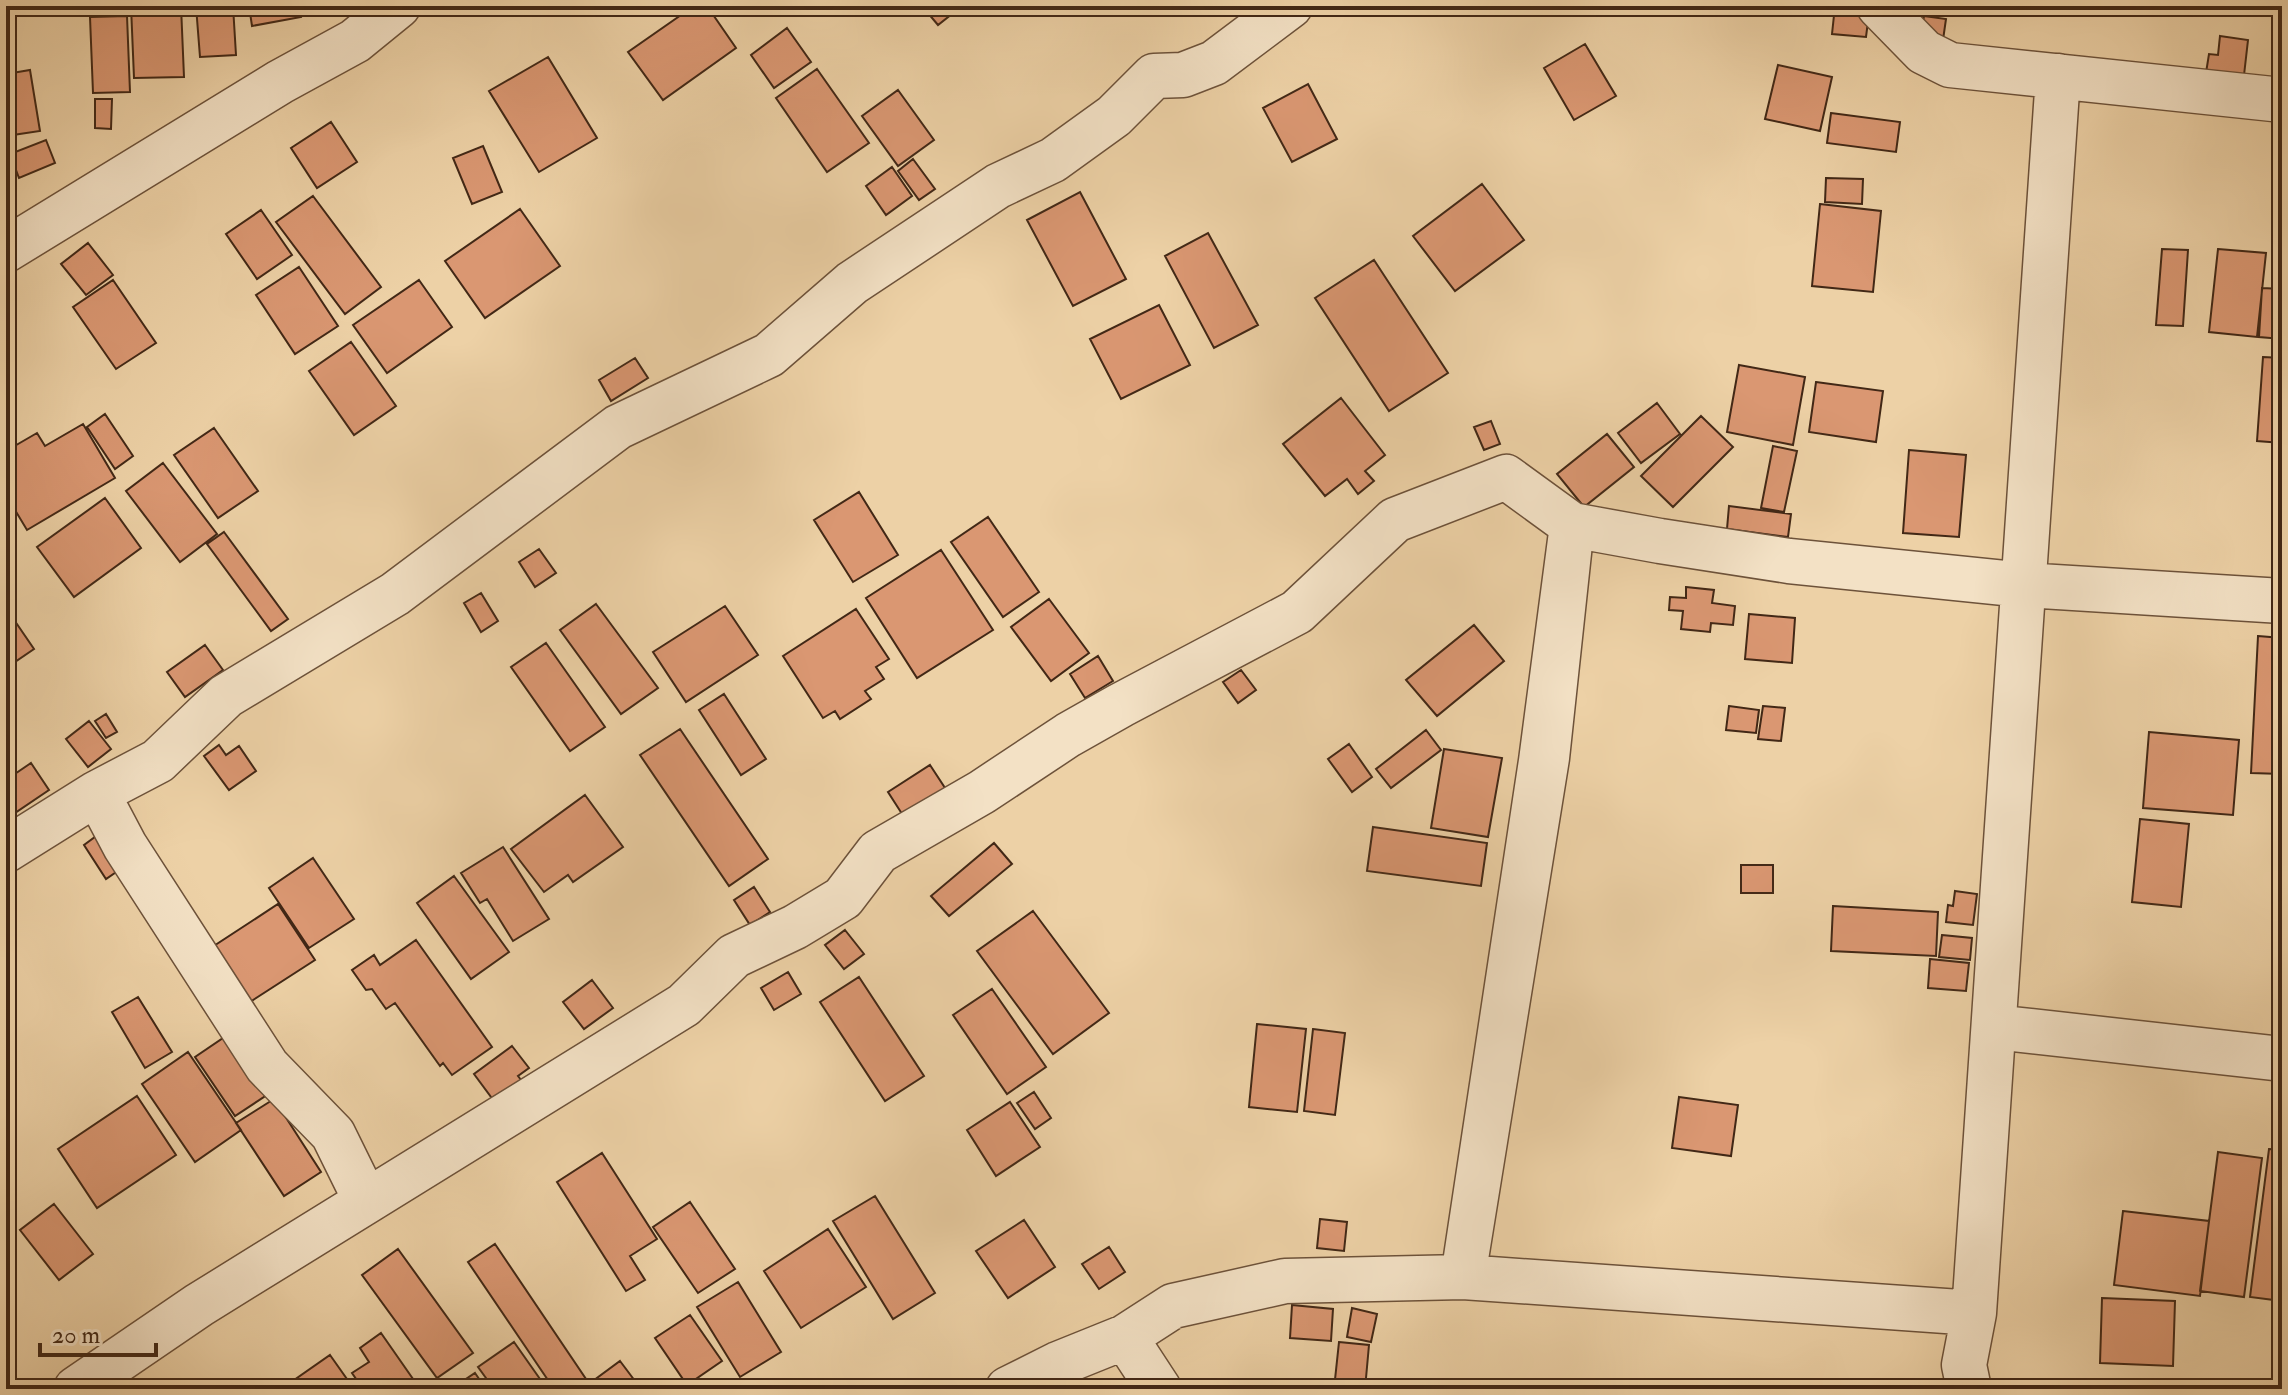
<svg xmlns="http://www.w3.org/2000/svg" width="2288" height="1395" viewBox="0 0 2288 1395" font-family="'IM FELL Double Pica',serif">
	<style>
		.building { fill: #da9772; stroke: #422816; stroke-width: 2 }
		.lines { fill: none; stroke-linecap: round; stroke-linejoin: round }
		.minor-casing { stroke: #6d523a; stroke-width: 47 }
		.minor { stroke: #f3e1c5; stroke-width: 44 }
	</style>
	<rect width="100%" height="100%" fill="#edd1a6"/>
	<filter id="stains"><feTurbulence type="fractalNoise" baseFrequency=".0025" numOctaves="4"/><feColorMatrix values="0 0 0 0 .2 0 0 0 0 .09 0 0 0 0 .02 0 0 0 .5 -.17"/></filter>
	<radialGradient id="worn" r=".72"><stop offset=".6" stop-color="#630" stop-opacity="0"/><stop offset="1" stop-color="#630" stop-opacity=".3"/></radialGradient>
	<path class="building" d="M131,6H181L184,77L134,78Z
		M196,6H233L236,55L200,57Z
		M249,6H299L301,17L252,26Z
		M694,6H707L736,48L663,100L628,52Z
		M922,6H962L938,25Z
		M1835,6H1870L1866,37L1832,34Z
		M127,16L130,92L93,93L90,17Z
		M1924,16L1946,19L1942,47L1919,44Z
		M787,28L811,62L774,88L751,55Z
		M2220,36L2248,40L2243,84L2205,79L2209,54L2218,55Z
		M1585,44L1616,96L1574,120L1544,68Z
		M548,57L597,138L539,172L489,91Z
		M1778,65L1832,77L1820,131L1765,119Z
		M817,69L869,143L827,172L776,98Z
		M30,70L40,131L6,136V74Z
		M1308,84L1337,139L1292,162L1263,108Z
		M898,90L934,140L898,166L862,116Z
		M95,99H112L111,129L95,128Z
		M1831,113L1900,122L1896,152L1827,143Z
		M331,122L357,162L317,188L291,148Z
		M46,140L55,163L19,178L10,154Z
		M483,146L502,192L472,204L453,158Z
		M913,159L935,189L919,200L898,171Z
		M892,167L912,196L886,215L866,186Z
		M1826,178L1863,179L1862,204L1825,202Z
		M1482,184L1524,240L1455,291L1413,236Z
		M1080,192L1126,279L1073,306L1027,220Z
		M313,196L381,287L345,314L276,222Z
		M1820,204L1881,211L1873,292L1812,286Z
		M520,209L560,266L485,318L445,261Z
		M261,210L292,255L257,279L226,234Z
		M1208,233L1258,325L1214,348L1165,256Z
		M88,243L113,275L86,295L61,264Z
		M2162,249L2188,250L2183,326L2156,325Z
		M2218,249L2266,253L2257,337L2209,332Z
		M1374,260L1448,373L1389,411L1315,298Z
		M299,267L338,326L295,354L256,295Z
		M113,280L156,343L116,369L73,307Z
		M419,280L452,327L387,373L353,325Z
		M2262,288L2282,289V339L2259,337Z
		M1159,305L1190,365L1121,399L1090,339Z
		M351,342L396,406L354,435L309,371Z
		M2263,357L2282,358V443L2257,441Z
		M635,358L648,378L611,401L599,380Z
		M1739,365L1805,377L1793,445L1727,432Z
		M1816,382L1883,391L1876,442L1809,432Z
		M1341,398L1385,455L1365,471L1374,481L1358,494L1347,479L1325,496L1283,444Z
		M1657,403L1680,434L1641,463L1618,433Z
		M105,414L133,456L115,469L87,427Z
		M1701,416L1733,447L1673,507L1641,476Z
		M1491,421L1500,444L1484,450L1474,427Z
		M83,424L115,478L27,530L6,495V451L37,433L45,446Z
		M214,428L258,491L218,518L174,455Z
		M1607,434L1634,467L1584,507L1557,474Z
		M1773,446L1797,451L1784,512L1761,508Z
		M1909,450L1966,455L1959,537L1903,533Z
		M163,463L217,534L180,562L126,491Z
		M859,492L898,555L853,582L814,520Z
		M105,498L141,548L74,597L37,547Z
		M1729,506L1791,514L1788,537L1727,529Z
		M988,517L1039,592L1003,617L951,542Z
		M224,532L288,619L271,631L207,544Z
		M539,549L556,573L535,587L519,562Z
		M941,550L993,630L917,678L866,598Z
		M1686,587L1714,590L1712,603L1735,606L1733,625L1711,623L1710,632L1681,629L1683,611L1669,610L1670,597L1686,598Z
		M481,593L498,621L481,632L464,603Z
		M1049,599L1089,653L1051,681L1011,627Z
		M596,604L658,688L621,714L560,630Z
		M725,606L758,655L686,702L653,652Z
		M6,608L34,649L6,668Z
		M856,609L889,659L876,667L884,679L865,691L871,699L840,719L835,711L823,718L783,656Z
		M1749,614L1795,618L1792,663L1745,659Z
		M1474,625L1504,661L1437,716L1406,680Z
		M2258,636L2282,638V774L2251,773Z
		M546,643L605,727L570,751L511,667Z
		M205,645L223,670L185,697L167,672Z
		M1098,656L1113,681L1085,698L1070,674Z
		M1241,670L1256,690L1238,703L1223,682Z
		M724,694L766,759L741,775L699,710Z
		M1729,706L1759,710L1756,733L1726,730Z
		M1763,706L1785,708L1781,741L1758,739Z
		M106,714L117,732L106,738L95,721Z
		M89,721L111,749L88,767L66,739Z
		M680,729L768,859L729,886L640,755Z
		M1426,730L1441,750L1391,788L1376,769Z
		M2149,732L2239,740L2233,815L2143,808Z
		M1349,744L1372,777L1352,792L1328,759Z
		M219,745L226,755L239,746L256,771L229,790L204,756Z
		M1444,749L1502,758L1488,837L1431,828Z
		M31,763L49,790L6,819V780Z
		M930,765L947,791L904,817L888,792Z
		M585,795L623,847L573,882L568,875L544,892L511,849Z
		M2140,819L2189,824L2181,907L2132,902Z
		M1373,827L1487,843L1481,886L1367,871Z
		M99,834L122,868L106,879L84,845Z
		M994,843L1012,864L949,916L931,896Z
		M503,847L549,919L513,941L487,899L480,903L461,873Z
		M313,858L354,919L309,948L269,888Z
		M1741,865H1773V893H1741Z
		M454,876L509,952L471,979L417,903Z
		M754,887L770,912L750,925L734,900Z
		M1955,891L1977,894L1973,925L1946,922L1948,905L1953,906Z
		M278,904L315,960L236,1011L200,955Z
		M1833,906L1938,912L1936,956L1831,951Z
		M1033,911L1109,1013L1053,1054L977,951Z
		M845,930L864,954L844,969L825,945Z
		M1942,935L1972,938L1970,960L1939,957Z
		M416,940L492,1047L452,1075L443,1063L440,1066L395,1003L386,1009L372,989L366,990L352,970L374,955L380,965Z
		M1930,959L1969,963L1966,991L1928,988Z
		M788,972L801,994L774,1010L761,988Z
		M859,977L924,1076L885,1101L820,1002Z
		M592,980L613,1008L584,1029L563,1002Z
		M992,989L1046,1067L1007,1094L953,1015Z
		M138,997L172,1052L145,1068L112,1012Z
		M1257,1024L1306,1029L1297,1112L1249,1107Z
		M1313,1029L1345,1033L1335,1115L1304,1111Z
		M232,1032L273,1091L235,1116L195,1057Z
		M512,1046L529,1068L518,1076L525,1085L497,1105L474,1074Z
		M188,1052L241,1130L195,1162L142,1084Z
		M1034,1092L1051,1118L1035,1129L1017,1103Z
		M137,1096L176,1155L97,1208L58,1149Z
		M1679,1097L1738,1105L1731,1156L1672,1148Z
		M274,1099L321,1172L284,1196L236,1123Z
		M1010,1102L1040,1147L996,1176L967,1130Z
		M2269,1149L2282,1150V1301L2250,1297Z
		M2218,1152L2262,1158L2244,1297L2200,1291Z
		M602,1153L657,1239L630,1256L645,1280L626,1291L557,1182Z
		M875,1196L935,1293L893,1319L833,1221Z
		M690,1202L735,1269L698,1293L653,1227Z
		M54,1204L93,1254L59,1280L20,1230Z
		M2123,1211L2209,1221L2200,1296L2114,1285Z
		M1320,1219L1347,1222L1344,1251L1317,1248Z
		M1024,1220L1055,1267L1008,1298L976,1251Z
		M828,1229L866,1287L801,1328L764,1271Z
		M495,1244L586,1379L571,1389H554L468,1262Z
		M1109,1247L1125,1272L1099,1289L1082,1264Z
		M398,1249L473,1353L437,1378L362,1275Z
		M738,1282L781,1352L740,1377L697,1307Z
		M2102,1298L2175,1301L2173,1366L2100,1363Z
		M1292,1305L1333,1309L1331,1341L1290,1338Z
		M1352,1308L1377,1314L1371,1342L1347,1337Z
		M690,1315L722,1361L687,1385L655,1338Z
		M381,1333L420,1389H363L352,1373L369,1362L360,1348Z
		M514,1342L547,1389H494L478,1367Z
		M1339,1342L1369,1345L1365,1389H1334Z
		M330,1355L354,1389H290L287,1385Z
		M620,1361L641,1389H582Z
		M475,1373L486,1389H451Z
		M1540,1383L1616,1387V1389H1539Z"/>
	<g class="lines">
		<g class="minor-casing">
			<path id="minor" d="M1879,6L1924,52L1950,65L2282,100
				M6,250L280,82L355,41L398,6
				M1572,525L1547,758L1463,1277L1541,761Z
				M97,793L125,846L267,1066L333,1134L366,1201
				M6,850L97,793L158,761L226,696L395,594L618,427L769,355L852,283L998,186L1053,160L1114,116L1154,76L1183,75L1214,63L1290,6
				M1994,1027L2282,1059
				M1125,1337L1159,1389
				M76,1389L199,1305L684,1005L734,956L795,927L843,898L878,852L982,792L1068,735L1121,705L1297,612L1395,520L1506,477L1572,525L1660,541L1789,561L2024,585L2282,601
				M1008,1389L1058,1364L1125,1337L1173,1306L1285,1281L1463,1277L1974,1313L2058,76
				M1969,1389L1964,1365L1974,1313"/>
		</g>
		<use href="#minor" class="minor"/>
	</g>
	<rect width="2288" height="1395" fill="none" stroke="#edd1a6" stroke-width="32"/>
	<rect x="8" y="8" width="2272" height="1379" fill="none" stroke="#422816" stroke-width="4"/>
	<rect x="16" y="16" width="2256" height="1363" fill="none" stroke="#422816" stroke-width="2"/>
	<path d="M40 1343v12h116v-12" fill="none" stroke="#422816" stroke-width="4"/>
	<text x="52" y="1343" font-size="24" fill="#422816" stroke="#f3e1c5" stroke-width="6" paint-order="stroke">20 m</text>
	<rect width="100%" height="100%" filter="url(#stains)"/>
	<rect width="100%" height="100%" fill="url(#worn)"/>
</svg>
